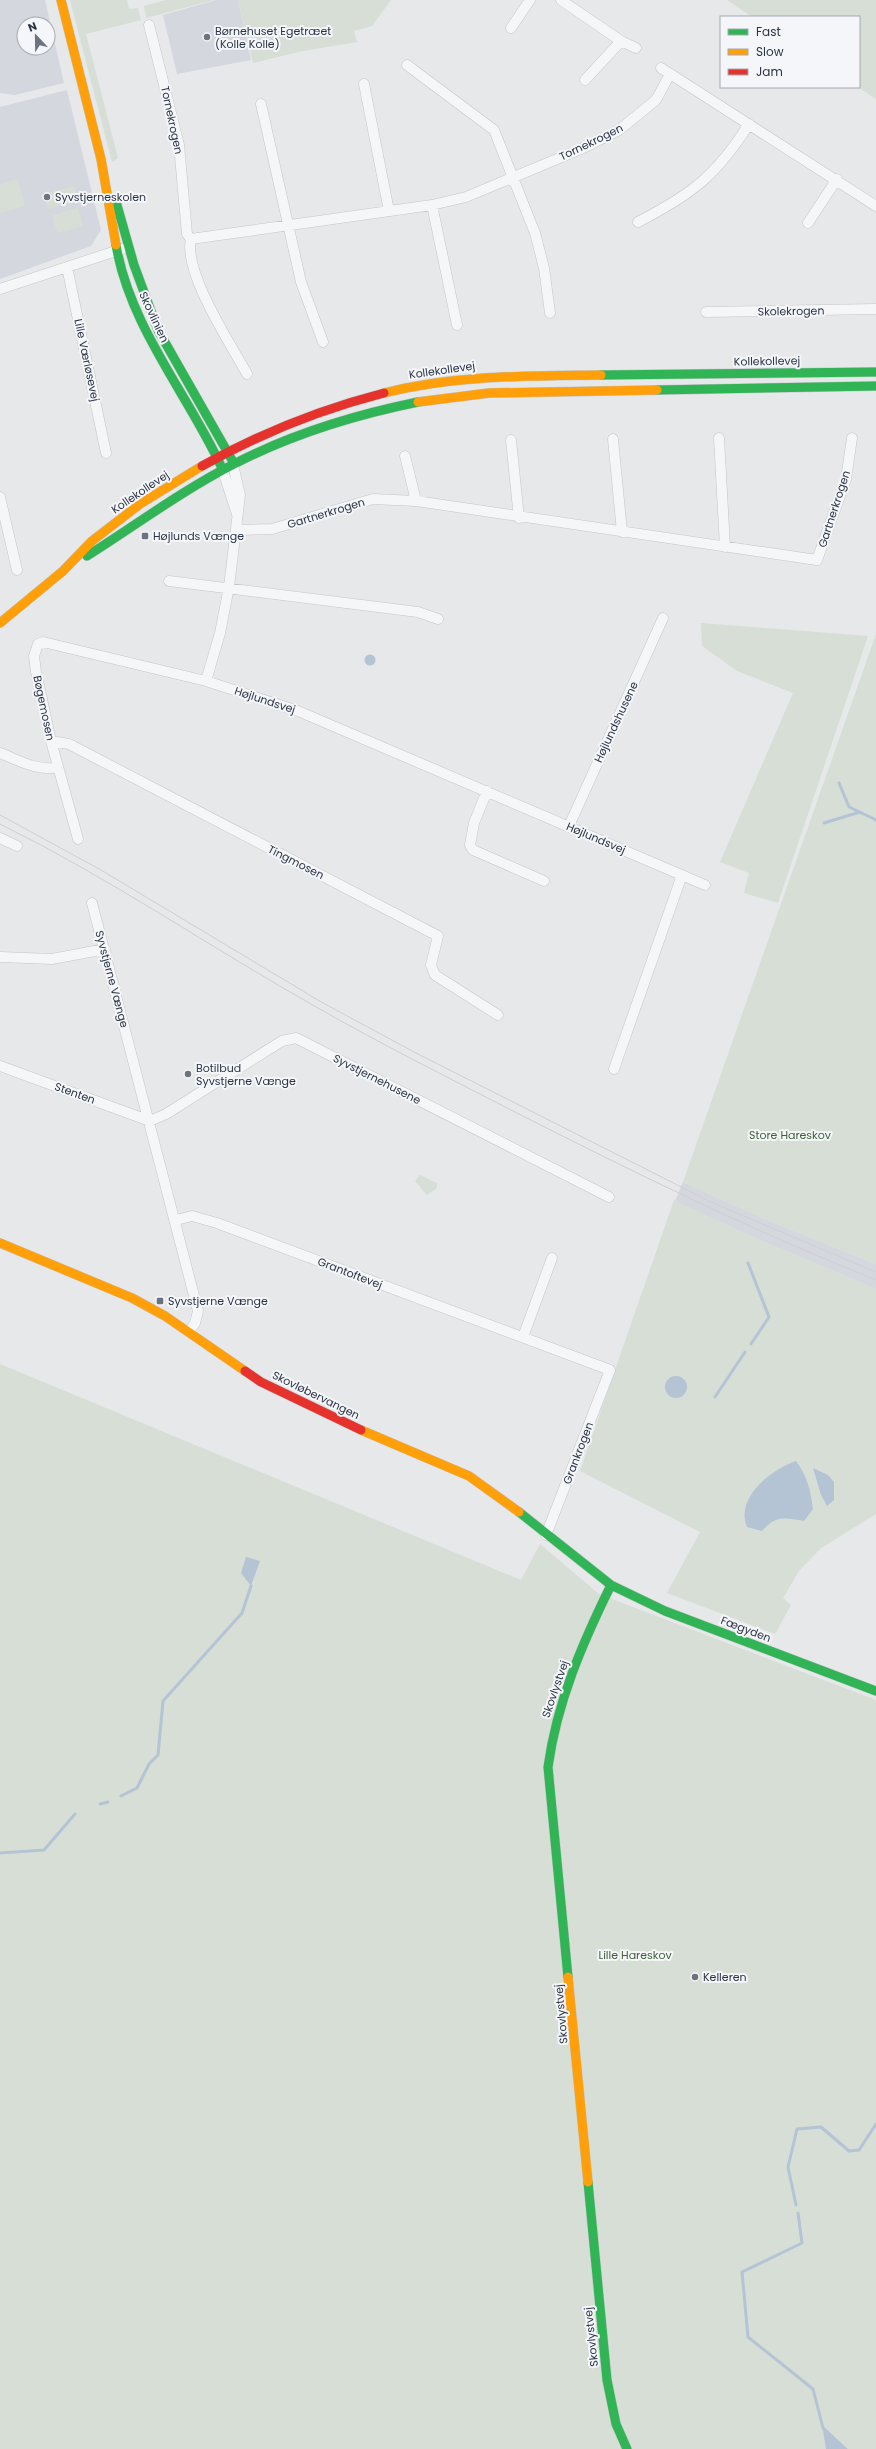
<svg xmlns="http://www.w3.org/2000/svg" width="876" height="2449" viewBox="0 0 876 2449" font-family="Poppins,sans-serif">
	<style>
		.built { fill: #d4d7dd; fill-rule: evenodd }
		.green { fill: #d6ded6 }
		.water { fill: #b4c4d5 }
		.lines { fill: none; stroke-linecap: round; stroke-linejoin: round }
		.stream { stroke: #b4c4d5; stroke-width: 3 }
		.street-casing { stroke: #c4c6c8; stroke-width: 11 }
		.fast-casing { stroke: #c4c6c8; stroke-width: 10 }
		.slow-casing { stroke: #c4c6c8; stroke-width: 10 }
		.jam-casing { stroke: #c4c6c8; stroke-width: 10 }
		.street { stroke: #f5f6f7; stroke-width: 10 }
		.fast { stroke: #30b455; stroke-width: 9 }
		.slow { stroke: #ff9f0a; stroke-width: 9 }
		.jam { stroke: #e5322d; stroke-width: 9 }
		.tram { stroke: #cecfd2; stroke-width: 1 }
		.poi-dot { fill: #6c737f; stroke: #f4f6f9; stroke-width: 1.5 }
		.labels { text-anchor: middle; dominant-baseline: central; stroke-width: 4; stroke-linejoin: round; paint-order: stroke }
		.poi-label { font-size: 11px; fill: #2b3445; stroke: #f4f6f9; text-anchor: start }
		.street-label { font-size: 11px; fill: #2b3445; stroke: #f4f6f9 }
		.park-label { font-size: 11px; fill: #3f6138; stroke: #f4f6f9 }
	</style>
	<rect width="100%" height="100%" fill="#e6e8ea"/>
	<path class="built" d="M0,0H45L64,83L15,95L0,93ZM24,24H48V48H24Z
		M216,0H238L251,60L177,74L163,15Z
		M67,90L101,230L91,246L0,279V107Z
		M683,1182L765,1219L876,1264V1289L755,1238L675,1201Z"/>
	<path class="green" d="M70,0H127L129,9L138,8L141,20L86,34L118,158L112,162Z
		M166,0H214L146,18L144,6Z
		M238,0H391L372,26L354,31L357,42L303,51L253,63Z
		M727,0H876V99L858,87L859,17H752Z
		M18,179L25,206L0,213V184Z
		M74,186L78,201L48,209L44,194Z
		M78,208L83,226L57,233L52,215Z
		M701,623L868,636L778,903L744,893L749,873L720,862L793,693L737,671L702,646Z
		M876,634V1264L765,1219L683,1182Z
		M420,1175L437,1183V1188L427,1195L415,1181Z
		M674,1200L755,1238L876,1289V1514L821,1548L799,1571L783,1598L791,1605L775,1634L667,1593L700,1532L580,1471Z
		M0,1364L521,1580L540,1544L599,1594L876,1700V2449H848L823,2426L826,2449H0Z"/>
	<path class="water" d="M364.5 660a5.5 5.5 0 1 1 11 0a5.5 5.5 0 1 1-11 0Z
		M665 1387a11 11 0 1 1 22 0a11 11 0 1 1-22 0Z
		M796,1461C807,1475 811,1492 813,1509L804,1521C785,1518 776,1515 762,1531L747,1527C735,1497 771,1470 796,1461Z
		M813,1468L828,1475L834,1482V1500L827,1506L821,1495Z
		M246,1557L260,1561L251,1586L241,1573Z
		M822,2425L848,2449H826Z"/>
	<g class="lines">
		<path class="stream" d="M839,783L849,807L876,820
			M824,823L860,812
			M748,1263L769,1317L751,1344
			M715,1397L745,1352
			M121,1796L137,1788L149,1764L158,1755L163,1701L242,1613L251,1586
			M100,1804L108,1802
			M0,1853L44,1850L75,1814
			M796,2205L788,2167L797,2129L821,2127L849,2151L859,2150L876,2124
			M798,2213L802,2243L742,2272L748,2337L813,2389L823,2428"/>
		<g class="street-casing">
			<path id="street" d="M561,0L621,41L636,48
				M149,25L179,145L187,234L191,239L432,205L466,197L581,149L619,130L656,100L670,74
				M511,28L530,0
				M407,65L494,130L535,233L544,268L550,313
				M661,68L876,206
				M585,80L621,41
				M364,84L389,211
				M261,104L301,282L323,342
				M432,205L457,325
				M638,222C692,194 716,176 749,124
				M808,223L837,179
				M191,239C183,272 230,343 247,374
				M67,267L106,453
				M0,289L122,249
				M706,312L876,309
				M719,438L725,547
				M613,439L622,532
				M511,440L519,518
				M405,456L416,501
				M223,471L237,514
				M0,497L17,570
				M237,530L272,529L373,499L416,501L817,560L846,479L852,438
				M169,581L418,612L438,619
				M206,681L220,633L229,587L240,495L233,465
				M51,741L69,744L438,936L431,965L435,975L498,1015
				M0,753C18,760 38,772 58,767
				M487,791L474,823L470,845L473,850L544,881
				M569,826L663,618
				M0,838L17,846
				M78,839L51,741L36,672L34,656L38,644L43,642L206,681L298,711L705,885
				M92,903L198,1311L195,1323L189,1332
				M0,957L52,959L105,949
				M0,1066L150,1121L166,1114L282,1041L296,1038L609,1197
				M614,1069L682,875
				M176,1220L192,1216L217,1223L610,1370L546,1535
				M523,1337L552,1258"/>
		</g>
		<g class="fast-casing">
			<path id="fast" d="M115,198L134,265L158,330L232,460
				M116,245C130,327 187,393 221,466
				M601,375L876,372
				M657,390L876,386
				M87,556C136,525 183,490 234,464C292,434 354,415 418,402
				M519,1512L611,1585L665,1611L876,1691
				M568,1977L548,1767C557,1702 582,1644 611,1585
				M588,2182L607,2380L616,2424L627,2449"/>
		</g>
		<g class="slow-casing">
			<path id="slow" d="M61,0L101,159L116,245
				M384,393C455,375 528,376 601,375
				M418,402L489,393L657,390
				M0,623L63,571L92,541L140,504L202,466
				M0,1243L132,1298L165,1316L245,1371
				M361,1430L469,1476L519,1512
				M568,1977L588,2182"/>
		</g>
		<g class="jam-casing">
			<path id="jam" d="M202,466C261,433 318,410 384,393
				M245,1371L261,1382L361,1430"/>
		</g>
		<use href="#street" class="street"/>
		<use href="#fast" class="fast"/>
		<use href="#slow" class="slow"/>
		<use href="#jam" class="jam"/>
		<path class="tram" d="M0,815L101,870L323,1003L416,1053L713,1203L876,1272
			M0,824C110,878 211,948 318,1008C381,1044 447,1077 511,1110C631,1171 751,1230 876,1280"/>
	</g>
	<g class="poi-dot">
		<circle cx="207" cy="37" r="4"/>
		<circle cx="47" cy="197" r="4"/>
		<rect x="141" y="532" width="8" height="8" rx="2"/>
		<circle cx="188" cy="1074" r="4"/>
		<rect x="156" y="1297" width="8" height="8" rx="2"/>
		<circle cx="695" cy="1977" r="4"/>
	</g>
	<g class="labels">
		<g class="poi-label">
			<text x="215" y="31">Børnehuset Egetræet<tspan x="215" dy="13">(Kolle Kolle)</tspan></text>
			<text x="55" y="197">Syvstjerneskolen</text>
			<text x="153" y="536">Højlunds Vænge</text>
			<text x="196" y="1068">Botilbud<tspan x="196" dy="13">Syvstjerne Vænge</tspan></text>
			<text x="168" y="1301">Syvstjerne Vænge</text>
			<text x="703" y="1977">Kelleren</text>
		</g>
		<g class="street-label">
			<text transform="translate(172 120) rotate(78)">Tornekrogen</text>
			<text transform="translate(591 142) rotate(-26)">Tornekrogen</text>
			<text transform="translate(791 311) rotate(-1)">Skolekrogen</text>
			<text transform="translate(154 317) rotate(65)">Skovlinien</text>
			<text transform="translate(87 360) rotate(78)">Lille Værløsevej</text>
			<text transform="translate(767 361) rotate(-1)">Kollekollevej</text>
			<text transform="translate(442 370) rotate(-8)">Kollekollevej</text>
			<text transform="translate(140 492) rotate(-34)">Kollekollevej</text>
			<text transform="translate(834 509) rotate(-72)">Gartnerkrogen</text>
			<text transform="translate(326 513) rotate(-17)">Gartnerkrogen</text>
			<text transform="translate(265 700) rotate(18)">Højlundsvej</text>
			<text transform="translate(44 708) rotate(78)">Bøgemosen</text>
			<text transform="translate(616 722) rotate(-65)">Højlundshusene</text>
			<text transform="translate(596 838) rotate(23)">Højlundsvej</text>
			<text transform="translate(296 862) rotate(27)">Tingmosen</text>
			<text transform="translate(112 979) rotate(75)">Syvstjerne Vænge</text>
			<text transform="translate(377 1079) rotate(27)">Syvstjernehusene</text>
			<text transform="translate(75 1093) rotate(20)">Stenten</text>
			<text transform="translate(350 1273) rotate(21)">Grantoftevej</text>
			<text transform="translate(316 1395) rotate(26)">Skovløbervangen</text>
			<text transform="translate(578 1453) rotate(-69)">Grankrogen</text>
			<text transform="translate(746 1629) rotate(21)">Fægyden</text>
			<text transform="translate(555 1689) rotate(-71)">Skovlystvej</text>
			<text transform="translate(561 2014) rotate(-95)">Skovlystvej</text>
			<text transform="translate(591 2337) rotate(-96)">Skovlystvej</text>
		</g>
		<g class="park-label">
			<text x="790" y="1135">Store Hareskov</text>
			<text x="635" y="1955">Lille Hareskov</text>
		</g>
	</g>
	<rect x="720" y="16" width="140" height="72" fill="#f4f6f9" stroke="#a4a8b1"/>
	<rect x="728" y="29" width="20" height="6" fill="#30b455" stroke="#a4a8b1"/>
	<text x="756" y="36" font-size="12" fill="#2b3445">Fast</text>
	<rect x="728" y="49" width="20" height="6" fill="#ff9f0a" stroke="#a4a8b1"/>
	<text x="756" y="56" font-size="12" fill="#2b3445">Slow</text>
	<rect x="728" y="69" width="20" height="6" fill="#e5322d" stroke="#a4a8b1"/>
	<text x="756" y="76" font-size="12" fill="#2b3445">Jam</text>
	<g transform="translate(36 36) rotate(338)"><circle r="19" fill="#f4f6f9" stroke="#a4a8b1"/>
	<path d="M0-3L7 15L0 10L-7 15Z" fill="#6c737f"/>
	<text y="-6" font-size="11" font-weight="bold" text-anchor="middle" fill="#2b3445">N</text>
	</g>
</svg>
